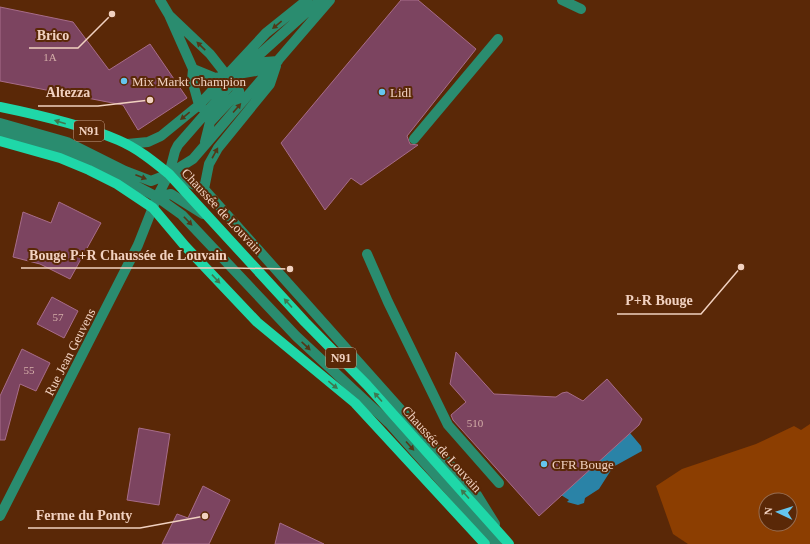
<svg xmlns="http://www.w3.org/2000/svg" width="810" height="544" viewBox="0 0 810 544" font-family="Georgia,serif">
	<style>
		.green { fill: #8c3e01; fill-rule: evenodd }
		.water { fill: #2a83a7 }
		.building { fill: #7c4460; stroke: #a76c89 }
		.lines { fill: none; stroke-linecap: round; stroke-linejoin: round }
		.minor { stroke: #2a8c6f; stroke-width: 10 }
		.major { stroke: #1fd7a8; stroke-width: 10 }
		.oneway { fill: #533717 }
		.oneway2 { fill: #3f774f }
		.poi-dot { fill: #65c5ee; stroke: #5a2807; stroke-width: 1.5 }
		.labels { text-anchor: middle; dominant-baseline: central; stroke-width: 4; stroke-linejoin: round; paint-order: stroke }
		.number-label { font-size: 11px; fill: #d4aea8 }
		.shield { fill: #5a2807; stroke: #c49e88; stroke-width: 1 }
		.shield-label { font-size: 12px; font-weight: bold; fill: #f1d1c0 }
		.poi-label { font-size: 13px; fill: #f1d1c0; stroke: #5a2807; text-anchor: start }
		.street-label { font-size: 13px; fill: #f1d1c0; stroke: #5a2807 }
		.leader { fill: none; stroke: #f1d1c0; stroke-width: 1.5 }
		.callout-dot { fill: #f1d1c0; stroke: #5a2807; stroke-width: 1.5 }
		.callout-label { font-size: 14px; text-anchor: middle; font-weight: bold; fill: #f1d1c0; stroke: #5a2807; stroke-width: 4; stroke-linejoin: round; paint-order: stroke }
	</style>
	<rect width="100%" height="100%" fill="#5a2807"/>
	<path class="green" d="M810,424V544H688L673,534L656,486L682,469L756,444L794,426L801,430ZM766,500H790V524H766Z"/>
	<path class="water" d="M630,433L641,446L642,451L613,467L599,489L585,498L584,503L578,505L567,502L569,500L561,495Z"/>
	<path class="building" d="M401,0H418L476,49L407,136L410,144L418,145L361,185L351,178L325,210L281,143Z
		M0,7L73,22L109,70L150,44L187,98L138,130L123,105L0,81Z
		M59,202L101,223L70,279L40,264L13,257L23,212L51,223Z
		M52,297L78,311L64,338L37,324Z
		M22,349L50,363L36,391L20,384L5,440H0V396Z
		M456,352L494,394L556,397L562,393L567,392L583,401L607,379L642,419L639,425L539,516L453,420L451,415L466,402L450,384Z
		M139,428L170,434L159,505L127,500Z
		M203,486L230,500L209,544H162L177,514L188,518Z
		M280,523L324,544H275Z"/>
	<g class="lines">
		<path class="minor" d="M160,0L169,15L193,69L192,80L199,105L202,108
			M562,0L581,9
			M169,15L210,54L239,91L210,122L205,142
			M193,69L215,78L256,71L265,62L278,61
			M0,123L67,142L125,171L151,181L169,174L193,159L330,0
			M0,132L63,150L92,163L157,197L182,215L296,336L389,423L497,544
			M414,139L498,39
			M127,144L148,142L161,136L199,105L266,33L307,0
			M169,174L204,189L477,495L495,524
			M204,189L209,164L218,148L270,84L276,66
			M157,197L171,194L203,214
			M367,254L388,302L448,425L499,483
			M0,516L138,245L157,197L169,174L175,151L178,145L233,82L260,54L320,0"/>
		<path class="major" d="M0,107C39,115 82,125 118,140C137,148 153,161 169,174L305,322L367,385L509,544
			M0,141L60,158L89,170L117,184L153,208L185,246L257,322L355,403L485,544"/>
	</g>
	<defs><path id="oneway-solid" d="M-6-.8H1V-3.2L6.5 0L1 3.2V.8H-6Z"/></defs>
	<g class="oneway">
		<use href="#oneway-solid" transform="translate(277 25) rotate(141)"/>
		<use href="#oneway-solid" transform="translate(201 46) rotate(-136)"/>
		<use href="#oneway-solid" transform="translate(237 108) rotate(-49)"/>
		<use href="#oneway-solid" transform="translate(185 116) rotate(141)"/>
		<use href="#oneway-solid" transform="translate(215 153) rotate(-61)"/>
		<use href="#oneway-solid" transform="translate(141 177) rotate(21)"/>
		<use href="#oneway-solid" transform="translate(188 221) rotate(46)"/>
		<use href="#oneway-solid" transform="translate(306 346) rotate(43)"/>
		<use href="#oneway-solid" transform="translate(410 446) rotate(48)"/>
	</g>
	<g class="oneway2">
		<use href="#oneway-solid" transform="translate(60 122) rotate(-163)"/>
		<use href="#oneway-solid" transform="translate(216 279) rotate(47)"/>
		<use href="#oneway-solid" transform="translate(288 303) rotate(-132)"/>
		<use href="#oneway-solid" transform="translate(333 385) rotate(39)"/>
		<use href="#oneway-solid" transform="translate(378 397) rotate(-132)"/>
		<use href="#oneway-solid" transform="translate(465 494) rotate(-132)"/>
	</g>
	<g class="poi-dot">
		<circle cx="124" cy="81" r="4"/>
		<circle cx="382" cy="92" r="4"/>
		<circle cx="544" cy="464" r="4"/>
	</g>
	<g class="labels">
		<g class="number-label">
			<text x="50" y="57">1A</text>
			<text x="58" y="317">57</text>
			<text x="29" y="370">55</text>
			<text x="475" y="423">510</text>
		</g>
		<g class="shield">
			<rect x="74" y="121" width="30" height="20" rx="3"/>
			<rect x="326" y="348" width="30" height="20" rx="3"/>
		</g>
		<g class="shield-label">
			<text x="89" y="131">N91</text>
			<text x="341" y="358">N91</text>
		</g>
		<g class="poi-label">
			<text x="132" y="81">Mix Markt Champion</text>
			<text x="390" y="92">Lidl</text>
			<text x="552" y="464">CFR Bouge</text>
		</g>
		<g class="street-label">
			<text transform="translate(222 211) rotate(47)">Chaussée de Louvain</text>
			<text transform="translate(70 352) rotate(-63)">Rue Jean Geuvens</text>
			<text transform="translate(442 449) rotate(48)">Chaussée de Louvain</text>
		</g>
	</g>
	<path class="leader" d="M112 14L78 48H29M150 100L98 106H38M290 269L234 268H21M741 267L701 314H617M205 516L140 528H28"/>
	<g class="callout-dot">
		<circle cx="112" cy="14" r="4"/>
		<circle cx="150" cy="100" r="4"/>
		<circle cx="290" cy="269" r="4"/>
		<circle cx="741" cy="267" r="4"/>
		<circle cx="205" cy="516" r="4"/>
	</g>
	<g class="callout-label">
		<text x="53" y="40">Brico</text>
		<text x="68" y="97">Altezza</text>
		<text x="128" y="260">Bouge P+R Chaussée de Louvain</text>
		<text x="659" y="305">P+R Bouge</text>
		<text x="84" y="520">Ferme du Ponty</text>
	</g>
	<g transform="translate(778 512) rotate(274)"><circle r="19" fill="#5a2807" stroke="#966c51"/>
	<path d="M0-3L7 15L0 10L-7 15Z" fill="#65c5ee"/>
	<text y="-6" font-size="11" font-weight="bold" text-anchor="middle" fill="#f1d1c0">N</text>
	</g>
</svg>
